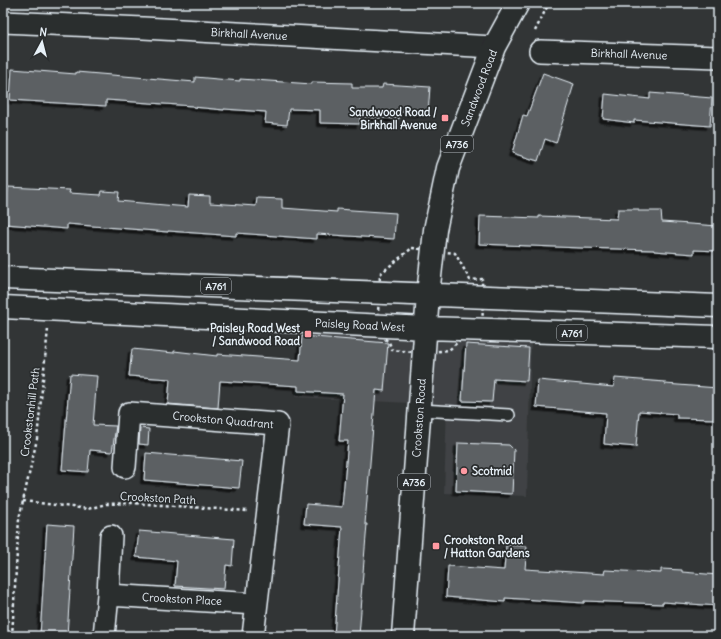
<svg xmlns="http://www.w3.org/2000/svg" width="721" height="639" viewBox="0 0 721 639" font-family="Delius,sans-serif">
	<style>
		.built { fill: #3f4244 }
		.building { fill: #5c6063; stroke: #e8f1f8; filter: url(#shadow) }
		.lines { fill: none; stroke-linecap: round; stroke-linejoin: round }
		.lane-casing { stroke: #e8f1f8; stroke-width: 14 }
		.street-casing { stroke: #e8f1f8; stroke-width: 24 }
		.primary-casing { stroke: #e8f1f8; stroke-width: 25 }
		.path { stroke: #e8f1f8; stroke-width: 2.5; stroke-dasharray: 3 3; stroke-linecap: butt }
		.lane { stroke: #2a2d2e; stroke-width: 11 }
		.street { stroke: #2a2d2e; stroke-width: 21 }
		.primary { stroke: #2a2d2e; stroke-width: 22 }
		.poi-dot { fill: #ff9aa2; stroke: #2a2d2e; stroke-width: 1.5 }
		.labels { text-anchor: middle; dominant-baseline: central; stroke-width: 3.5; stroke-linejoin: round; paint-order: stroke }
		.shield { fill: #2a2d2e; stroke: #afb6bb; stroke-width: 1 }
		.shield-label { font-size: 10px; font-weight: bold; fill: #e8f1f8 }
		.street-label { font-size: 11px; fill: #e8f1f8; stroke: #2a2d2e }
		.poi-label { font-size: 11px; font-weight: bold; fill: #e8f1f8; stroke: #2a2d2e; text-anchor: end }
	</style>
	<defs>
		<filter id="shadow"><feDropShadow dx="-3.5" dy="3.5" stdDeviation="0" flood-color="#0009"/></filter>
	</defs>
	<rect width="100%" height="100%" fill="#323536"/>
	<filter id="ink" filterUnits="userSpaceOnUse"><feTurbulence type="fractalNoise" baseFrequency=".025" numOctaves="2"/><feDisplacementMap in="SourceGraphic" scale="8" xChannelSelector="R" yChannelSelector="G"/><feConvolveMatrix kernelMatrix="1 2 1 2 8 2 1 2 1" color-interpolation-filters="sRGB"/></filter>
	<g filter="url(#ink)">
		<path class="built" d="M303,334L531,343L527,496L444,493L447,405L295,397Z"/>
		<path class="building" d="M12,69L76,74V72L195,82V77L240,81V79L312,84V82L352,83V88H382L383,84L430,87L428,114L400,112L399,119L360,117V124L320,123V110L289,109L287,125L265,123L266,112L224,109V110L193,107V106L106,100V106L10,100Z
			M543,73L574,84L556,143L545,139L538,161L512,153L523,115L527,116Z
			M650,93L712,98L710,126L634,120V123L603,119L605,94L650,99Z
			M8,187L70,190L69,193L101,195L102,191L119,192L118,201L188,207L189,195L210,196V203L256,206L257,198L282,199V208L337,212V209L396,213L394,239L317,234V239L236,233V236L168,231V232L67,224V229L5,224Z
			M618,209H638V211H661L662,222L718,226V251L694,250V254L654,251V250L581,248L479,244L480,216L539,218V216L617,219Z
			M302,336L388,343L384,391L376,390L365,524H367L361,597L362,598L359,636H334L342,527L304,524L306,504L342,507L348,441H339L343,394L298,391V386L220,381L218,408L168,404L170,379L129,376L132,349L174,353V351L217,356V354L300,360Z
			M466,344L529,348L527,381L494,379L492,402L462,401Z
			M70,374L97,376L93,425L116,426L112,452L90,450L88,472L62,470Z
			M615,378L665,382V384L718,388V419L677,418V414L639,411L636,447L604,444L606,413L536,407L538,380L614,387Z
			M140,428L149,429L148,445L139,444Z
			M458,443L509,445L514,450L512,494L456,491Z
			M146,453L242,461L239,488L144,480Z
			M47,524L74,526L67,636H40Z
			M139,531L234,539L232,566L226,565L224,589L175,586L177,561L136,557Z
			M506,545L527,546L525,569L604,574L605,570L661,573V569L682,570V572L718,575V606L663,602V604L584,601V603L505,598V602L446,597L448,566L504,570Z"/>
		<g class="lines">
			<g class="lane-casing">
				<path id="lane" d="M420,410L509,415"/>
			</g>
			<g class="street-casing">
				<path id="street" d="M3,22L143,28L494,47
					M540,51L718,57
					M125,467L129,413L278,424L253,636
					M108,595L111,536
					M104,636L108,595L256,604"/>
			</g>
			<g class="primary-casing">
				<path id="primary" d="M3,278L718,306
					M3,307L426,328L718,337
					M403,636L428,295L435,230L448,168L494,47L518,3"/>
			</g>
			<path class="path" d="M535,31L549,3
				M412,248L455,253L470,280L482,279L483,338H462L449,350L424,353L392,350L389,342L377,333L380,274Z
				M23,501L88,509L106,504L132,503L248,511
				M12,636L19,519L37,439L48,329"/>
			<use href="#lane" class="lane"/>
			<use href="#street" class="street"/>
			<use href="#primary" class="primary"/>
		</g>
	</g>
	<g class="poi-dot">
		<rect x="441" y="114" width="8" height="8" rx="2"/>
		<rect x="304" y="330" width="8" height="8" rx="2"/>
		<circle cx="464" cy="471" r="4"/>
		<rect x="432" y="542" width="8" height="8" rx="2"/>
	</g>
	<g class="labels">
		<g class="shield">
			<rect x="441" y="136" width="32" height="16" rx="3"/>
			<rect x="201" y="278" width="30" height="16" rx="3"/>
			<rect x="557" y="325" width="30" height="16" rx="3"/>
			<rect x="398" y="474" width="32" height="16" rx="3"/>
		</g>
		<g class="shield-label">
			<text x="457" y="144">A736</text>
			<text x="216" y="286">A761</text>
			<text x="572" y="333">A761</text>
			<text x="414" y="482">A736</text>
		</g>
		<g class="street-label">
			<text transform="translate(249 34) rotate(3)">Birkhall Avenue</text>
			<text transform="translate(629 54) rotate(2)">Birkhall Avenue</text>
			<text transform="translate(479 88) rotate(-69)">Sandwood Road</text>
			<text transform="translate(360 325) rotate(3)">Paisley Road West</text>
			<text transform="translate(30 412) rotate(-83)">Crookstonhill Path</text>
			<text transform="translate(419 418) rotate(-86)">Crookston Road</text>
			<text transform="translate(223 420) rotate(5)">Crookston Quadrant</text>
			<text transform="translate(158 498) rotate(3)">Crookston Path</text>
			<text transform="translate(182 599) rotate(3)">Crookston Place</text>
		</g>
		<g class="poi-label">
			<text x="437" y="112">Sandwood Road /<tspan x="437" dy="13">Birkhall Avenue</tspan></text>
			<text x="300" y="328">Paisley Road West<tspan x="300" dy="13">/ Sandwood Road</tspan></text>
			<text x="472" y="471" text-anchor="start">Scotmid</text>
			<text x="444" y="540" text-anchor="start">Crookston Road<tspan x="444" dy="13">/ Hatton Gardens</tspan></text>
		</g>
	</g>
	<rect width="721" height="639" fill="none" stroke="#2a2d2e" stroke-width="16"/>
	<rect x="8" y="8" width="705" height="623" fill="none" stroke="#e8f1f8" stroke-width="1.5" filter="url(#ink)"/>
	<g transform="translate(42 42) rotate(7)" stroke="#2a2d2e" stroke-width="3" paint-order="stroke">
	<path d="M0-3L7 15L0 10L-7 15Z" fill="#e8f1f8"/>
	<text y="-6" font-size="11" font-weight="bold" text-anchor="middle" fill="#e8f1f8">N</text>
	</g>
</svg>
